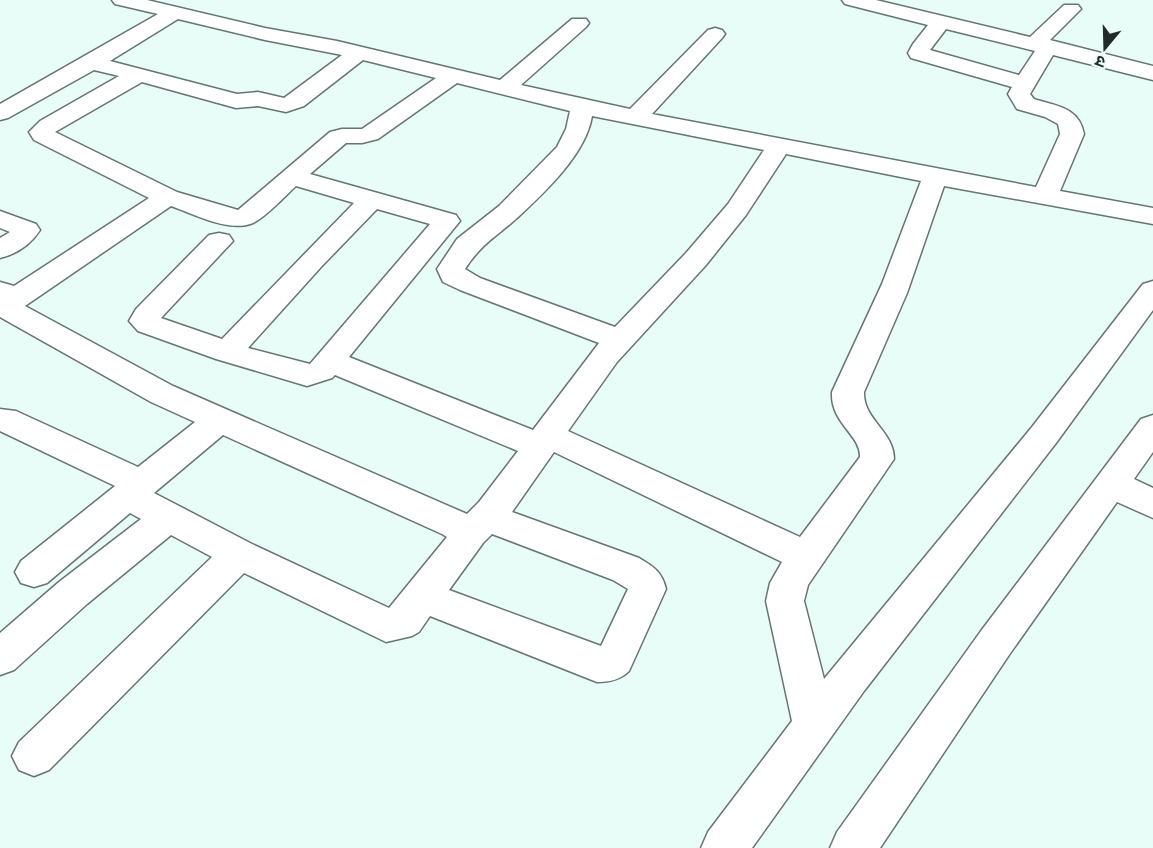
<svg xmlns="http://www.w3.org/2000/svg" width="1153" height="848" viewBox="0 0 1153 848" font-family="'Space Grotesk','Noto Sans Devanagari',sans-serif">
	<style>
		.lines { fill: none; stroke-linecap: round; stroke-linejoin: round }
		.minor-casing { stroke: #637671; stroke-width: 3 }
		.minor { fill: #fff; fill-rule: evenodd }
	</style>
	<rect width="100%" height="100%" fill="#e8fdf7"/>
	<g class="lines">
		<g class="minor-casing">
			<path id="minor" d="M112,0H147L265,28L337,41L500,80L572,19H586L589,23L586,27L521,85L630,109L708,30L715,28L722,30L725,34L722,38L652,114L1036,187L1060,134L1058,124L1045,117L1017,109L1008,94L1012,87L911,58L908,53L913,44L928,25L845,4L842,0H876L1030,37L1064,5H1078L1081,9L1050,40L1153,66V80L1053,55L1030,94L1034,99C1056,106 1079,107 1084,134L1060,191L1153,208V224L944,186L907,293L864,392C863,420 894,431 894,459L808,585L804,601L824,679L1032,427L1143,284L1153,281V310L1056,443L864,691L752,848H701L708,832L792,721L766,601L770,583L782,562L554,452L512,512L639,558C654,567 662,572 666,589L629,671C620,680 609,682 597,682L430,616L419,632L412,636L386,642L244,573L49,770L34,776L19,770L12,756L19,742L212,557L171,535L87,604L14,670L0,675V633L59,582L141,519L130,513L47,583L34,587L21,583L15,572L21,561L115,486L0,431V409L16,411L138,467L195,422L151,402L0,317V282L14,286L149,198L34,140L29,132L40,121L119,76L94,70L8,118L0,120V104L158,14L115,4ZM178,19L265,40L342,55L284,98L258,92L237,94L110,61ZM946,29L1035,51L1019,75L930,50ZM363,60L436,78L362,129H342L330,132L238,210L177,192L55,132L142,82L236,108L258,106L286,112L304,106ZM457,83L570,111L566,129L557,147L499,206L457,239L437,269L443,282L460,290L599,343L533,430L349,357L460,221L456,215L310,174L346,143H362L378,139ZM592,116L764,150L728,204L686,253L615,327L480,278L465,269C481,244 496,237 517,218C545,192 586,154 592,116ZM786,154L921,181L882,284L832,392C830,423 861,435 860,457L800,537L568,431L617,362L706,265L746,215ZM296,186L354,203L222,339L161,318L233,241L229,235L219,233L209,235L136,309L129,321L138,331L216,359L307,386L332,378L335,375L518,451L479,502L467,514L173,386L25,306L171,206C194,214 229,233 253,223C266,217 285,196 296,186ZM377,209L430,224L310,364L248,348L321,267ZM223,435L442,534L447,537L389,608L252,544L154,493ZM492,534L613,580L628,589L601,646L449,590L483,543Z
				M0,211L36,224L40,230C31,244 17,254 0,258V238L10,232L0,228Z
				M1153,415V452L1134,479L1153,488V518L1117,502L1009,655L880,848H830L837,832L981,631L1141,419Z"/>
		</g>
		<use href="#minor" class="minor"/>
	</g>
	<g transform="translate(1105 48) rotate(199)" stroke="#e8fdf7" stroke-width="4.5" paint-order="stroke">
	<path d="M0-4.5L10 22L0 15L-10 22Z" fill="#232b29"/>
	<text y="-9" font-size="16" font-weight="bold" text-anchor="middle" fill="#232b29">उ</text>
	</g>
</svg>
